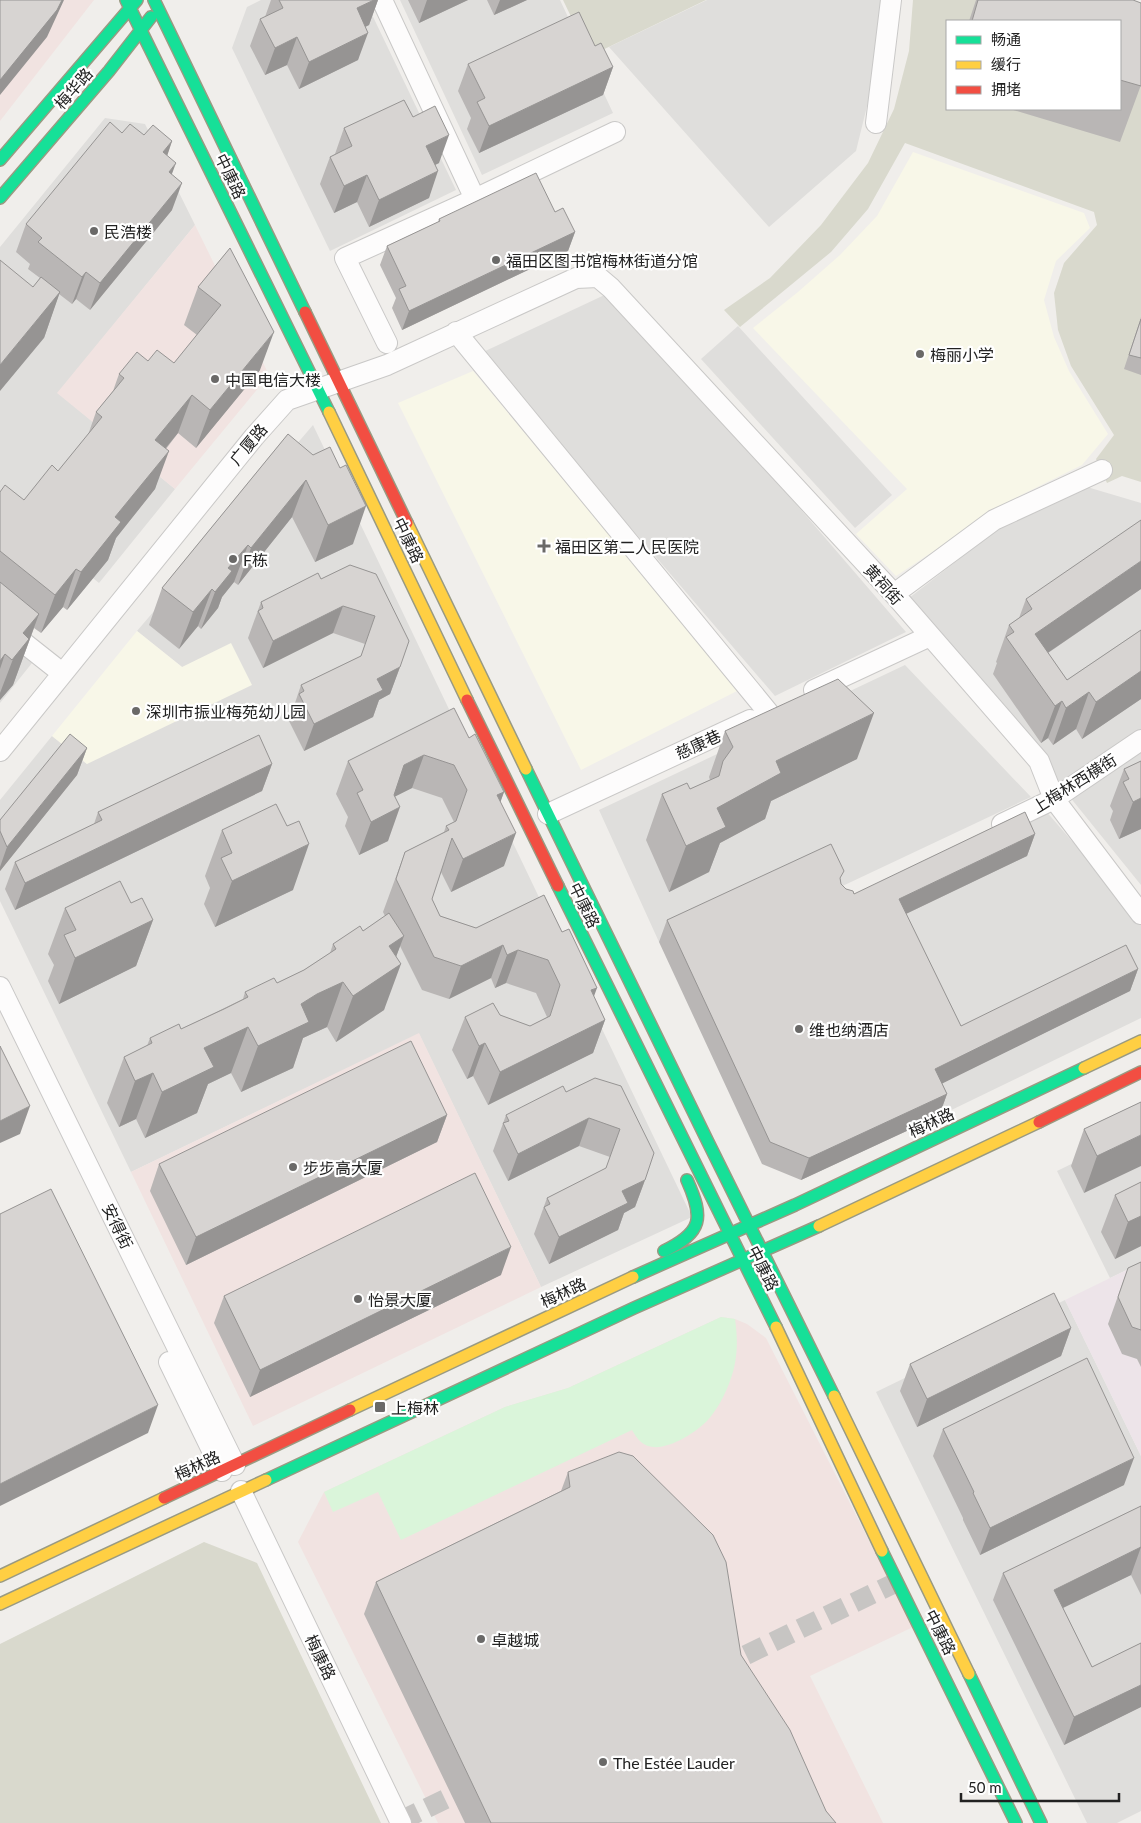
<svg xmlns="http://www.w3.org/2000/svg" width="1141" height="1823" viewBox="0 0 1141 1823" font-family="Lato,'Noto Sans SC',sans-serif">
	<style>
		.residential { fill: #dfdedc }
		.commercial { fill: #f1e3e1 }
		.industrial { fill: #ede4e9 }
		.education { fill: #f8f7e8 }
		.construction { fill: #d9d9cd; fill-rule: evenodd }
		.park { fill: #daf5da }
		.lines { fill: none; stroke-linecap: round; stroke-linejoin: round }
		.street-tunnel { stroke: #c7c5c3; stroke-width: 20; stroke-dasharray: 20 10; stroke-linecap: butt }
		.street-casing { stroke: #c9c8c7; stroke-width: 22 }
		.fast-casing { stroke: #999a82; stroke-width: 14 }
		.slow-casing { stroke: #999a82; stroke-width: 14 }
		.jam-casing { stroke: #999a82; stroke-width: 14 }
		.street { stroke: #fdfcfc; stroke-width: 20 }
		.fast { stroke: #16e098; stroke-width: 11 }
		.slow { stroke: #ffcf43; stroke-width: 11 }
		.jam { stroke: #f24e42; stroke-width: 11 }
		.wall { fill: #b9b6b5 }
		.shaded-wall { fill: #969493 }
		.building { fill: #d7d4d2; stroke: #969493 }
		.poi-dot { fill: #6a6968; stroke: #fff; stroke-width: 2 }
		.labels { text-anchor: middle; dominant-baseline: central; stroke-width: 4.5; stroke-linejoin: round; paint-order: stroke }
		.street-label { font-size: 16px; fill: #222; stroke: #fff }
		.poi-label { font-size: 16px; fill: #222; stroke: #fff; text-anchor: start }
	</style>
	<rect width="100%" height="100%" fill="#f0eeeb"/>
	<path class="residential" d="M261,0H365L456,190L330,251L232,48L247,7Z
		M400,0H560L613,113L482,175Z
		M707,0H893L856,151L769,227L609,47Z
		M105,118L145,124L195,225L58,393L175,489L99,583L0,503V247Z
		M613,291L906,632L775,696L481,353Z
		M738,326L892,495L855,528L701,359Z
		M313,425L692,1217L541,1287L419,1034L131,1172L0,901V800L52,736L87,764L182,667L137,631Z
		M1087,487L1141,503V885L909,598L998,529Z
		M0,637L32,663L0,703Z
		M905,665L1031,797L834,890L823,866L659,942L599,810Z
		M1045,810L1141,921V1018L939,1116L843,910Z
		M1141,1130V1263L1110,1278L1057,1171Z
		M1065,1300L1141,1456V1811L1117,1823H1087L876,1392Z"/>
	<path class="commercial" d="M0,0H94L0,121Z
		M195,225L269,375L175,489L57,393Z
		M419,1033L541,1287L253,1426L131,1172Z
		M721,1317L735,1319L747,1324L766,1338L913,1627L810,1676L883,1823H438L298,1542L324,1492L505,1407L568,1388Z"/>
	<path class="industrial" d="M1141,1263V1456L1065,1300Z"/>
	<path class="education" d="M913,152L1084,213L1090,228L1056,261L1044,300L1054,337L1069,371L1108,434L1082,465L1011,500L896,576L856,534L907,489L753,328L798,292L840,255L877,216Z
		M473,371L739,690L581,770L398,403Z
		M137,631L182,667L231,643L252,685L87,764L52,736Z"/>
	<path class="construction" d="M563,0H706L590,56Z
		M913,0H1128L1141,4V482L1122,476L1107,483L1096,459L1114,435L1071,366L1058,330L1054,293L1064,263L1097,225L1094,212L905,143L868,209L831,252L740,327L724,310L770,278L821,225L868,163L894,109L909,51ZM947,21H1120V109H947Z
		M204,1542L257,1563L381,1823H0V1644Z"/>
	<path class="park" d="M721,1317L735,1319C738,1340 738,1360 730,1381C725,1395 717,1410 707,1421C695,1433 666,1452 648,1446C640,1443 636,1437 632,1430L401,1540L378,1492L333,1512L324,1492L505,1407L568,1388Z"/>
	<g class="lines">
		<path class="street-tunnel" d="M719,1668L897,1582
			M400,1821L477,1784"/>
		<g class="street-casing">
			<path id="street" d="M382,0L475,199L345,258L387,343
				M876,123L891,0
				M475,199L615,132
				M456,332L768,712
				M894,594L994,520L1102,470
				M0,624L62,673
				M814,690L930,636
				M0,751L254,437L287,400L387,365L576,278L598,277L611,288L894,594L1039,761L1054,799L1141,914
				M548,814L750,720
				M1002,824L1054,799L1141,740
				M0,987L235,1465
				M169,1362L222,1471
				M241,1491L401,1823"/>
		</g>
		<g class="fast-casing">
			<path id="fast" d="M126,0L329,412
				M154,0L305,312
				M0,160L137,0
				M0,198L109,71L151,17
				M526,769L708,1142L834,1396
				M558,886L776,1327
				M664,1251C703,1232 704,1218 687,1180
				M633,1277L795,1205L1084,1068
				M266,1480L634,1308L819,1226
				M882,1551L1016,1823
				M969,1674L1041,1823"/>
		</g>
		<g class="slow-casing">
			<path id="slow" d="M329,412L467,700
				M407,523L526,769
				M1084,1068L1141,1041
				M819,1226L1039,1122
				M776,1327L882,1551
				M834,1396L969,1674
				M350,1410L633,1277
				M0,1576L164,1498
				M0,1604L266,1480"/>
		</g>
		<g class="jam-casing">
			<path id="jam" d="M305,312L407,523
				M467,700L558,886
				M1039,1122L1141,1072
				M164,1498L350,1410"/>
		</g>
		<use href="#street" class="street"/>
		<use href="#fast" class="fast"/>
		<use href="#slow" class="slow"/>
		<use href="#jam" class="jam"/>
	</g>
	<path class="wall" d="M271,0H378L369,25L365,27L358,60L299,89L287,65L265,75L250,46L260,19L265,17Z
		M408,0H468L419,23Z
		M487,0H527L494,15Z
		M976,0H1133L1141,85L1120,142L1010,109H1120V21H969Z
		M595,46L613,67L603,95L479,153L467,129L471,118L458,91L468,64Z
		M413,117L439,163L435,165L429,198L369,227L357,202L334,213L320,184L330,157L335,154L344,128Z
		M122,133L144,135L172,141L167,156L172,175V210L90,310L76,299L72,304L59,294L44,338L33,287L40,278L28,269L30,264L16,252L26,224Z
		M555,212L575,232L568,251L402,330L392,308L396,298L380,265L387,246L438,222L439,219Z
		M230,248L260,370L196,448L178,433L166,449L155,489L116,538L108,560L67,610L63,607L41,633L34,628L13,685L0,700V492L24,500L58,471L88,435L96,412L113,391L119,374L148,361L174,363L197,335L184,325L198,287Z
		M1141,317V375L1124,369Z
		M288,434L353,544L315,562L292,517L238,585L234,582L222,597L218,608L201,629L198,626L179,649L149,625L162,588Z
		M350,565L400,667L390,694L379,700L373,717L304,751L289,721L301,685L361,656L365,644L333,633L263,668L248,638L261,602L321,579Z
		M1141,589L1048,653L1067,680L1141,630V699L1082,739L1076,729L1053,745L1048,738L1041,743L993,674L997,663L996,662L1009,625L1019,618L1026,599Z
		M725,731L857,759L771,801L765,819L720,843L709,872L669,892L646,840L662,794L690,789L710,780L709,777Z
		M469,738L504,792L500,802L504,866L451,892L441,872L432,899L440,916L476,928L544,895L605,1020L593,1053L488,1105L473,1076L467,1079L452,1050L465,1017L500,1015L530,1026L547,1017L536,993L506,983L495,988L491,978L449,999L422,990L400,946L396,957L384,1010L336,1042L327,1027L303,1038L293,1068L241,1092L231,1073L208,1084L197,1113L145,1138L136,1119L119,1127L107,1103L124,1057L147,1046L150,1038L181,1029L243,999L245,992L277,983L304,970L330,953L333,944L363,931L385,916L383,912L405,852L444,832L446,826L454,822L442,798L412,788L394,797L388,841L359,855L345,826L348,817L336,794L348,761Z
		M87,748L77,775L0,871V820Z
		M1141,761V829L1119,839L1110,820L1113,811L1110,806L1124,769Z
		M272,764L262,791L15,910L5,889L15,862L94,824L98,812Z
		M222,830L293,890L215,927L204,904L210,888L205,876Z
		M1035,834L1027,856L906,914L961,1026L1138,969L1130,991L942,1083L947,1094L939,1116L801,1180L762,1164L659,942L667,920L841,879V884L846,889L854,894Z
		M131,903L153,920L136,966L59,1004L48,981L54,965L48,954L65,908Z
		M595,1078L645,1180L635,1207L624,1213L618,1230L549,1264L534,1234L547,1198L606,1169L610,1157L579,1146L508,1181L493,1151L506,1115L566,1092Z
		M1141,1102L1084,1193L1071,1166L1084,1129Z
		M447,1115L437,1142L186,1265L150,1191L159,1164Z
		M1141,1182V1246L1115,1259L1101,1232L1115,1195Z
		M1141,1262V1367L1137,1359L1122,1354L1108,1324L1128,1268Z
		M501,1275L250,1397L214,1323L224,1296Z
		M1071,1328L1061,1356L917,1427L900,1391L910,1364Z
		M943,1429L1124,1485L980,1555L963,1520V1518L933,1456Z
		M568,1472L741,1655L826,1811L836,1823H465L364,1614L376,1582L561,1491Z
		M1141,1506V1595L1131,1575L1063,1608L1092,1667L1141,1643V1707L1064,1745L993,1600L1003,1573Z"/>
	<path class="shaded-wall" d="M62,0H64L47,37L0,95V80Z
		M374,0H378L369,25L347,36L357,8Z
		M427,0H468L419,23Z
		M500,0H527L494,15Z
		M368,33L358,60L299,89L309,62Z
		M297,37L287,65L265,75L275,48Z
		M613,67L603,95L479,153L489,126Z
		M449,135L439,163L416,174L426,146Z
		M172,141L163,168V152Z
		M176,163L166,190L169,172Z
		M438,171L429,198L369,227L379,200Z
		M367,175L357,202L334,213L344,186Z
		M182,183L172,210L90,310L100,283Z
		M575,232L568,251L402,330L409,311Z
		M86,272L76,299L72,304L82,277Z
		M60,292L44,338L0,391V365Z
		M274,332L260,370L196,448L210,410Z
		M192,395L178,433L141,478L155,440Z
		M169,451L155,489L116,538L108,560L67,610L81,572L115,517Z
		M306,480L292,517L238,585L251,548Z
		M366,506L353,544L315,562L328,525Z
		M248,545L234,582L222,597L218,608L201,629L215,592L228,568Z
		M1141,561V589L1027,667L1035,634Z
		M76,569L63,607L41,633L55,595Z
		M212,589L198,626L179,649L193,612Z
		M343,606L333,633L263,668L273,641Z
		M39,614L13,685L0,700V693L23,633Z
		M5,654L0,669V661Z
		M400,667L390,694L379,700L373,717L304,751L314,724L377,679Z
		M1141,671V699L1082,739L1096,702Z
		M1089,692L1076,729L1053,745L1066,708Z
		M1062,701L1048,738L1041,743L1055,706Z
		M874,713L857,759L771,801L765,819L720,843L709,872L669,892L686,846L717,808L776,761Z
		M87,748L77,775L0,871V867L7,847Z
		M424,755L412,788L392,798L404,765Z
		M272,764L262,791L15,910L25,883Z
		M504,792L492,826L497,795Z
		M1141,798V829L1119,839L1133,802Z
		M400,807L388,841L359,855L371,822Z
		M516,833L504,866L451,892L463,859Z
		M1035,834L1027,856L891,921L899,899Z
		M309,844L293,890L215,927L232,881Z
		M153,920L136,966L59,1004L75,958Z
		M404,936L391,970L401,964L384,1010L336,1042L353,996L389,946Z
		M503,945L491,978L449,999L461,966Z
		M518,950L506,983L495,988L507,955Z
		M1138,969L1130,991L927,1091L935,1069Z
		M343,982L327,1027L303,1038L293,1068L241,1092L258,1046L301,1004L317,994Z
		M597,988L585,1021L591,990Z
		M605,1020L593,1053L488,1105L500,1072Z
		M248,1027L231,1073L208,1084L197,1113L145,1138L162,1092L204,1048Z
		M485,1043L473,1076L467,1079L479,1046Z
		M153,1073L136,1119L119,1127L135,1081Z
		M947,1094L939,1116L801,1180L809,1158Z
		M30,1106L20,1134L0,1143V1121Z
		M447,1115L437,1142L186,1265L196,1237Z
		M589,1118L579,1146L508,1181L518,1154Z
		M1141,1135V1166L1084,1193L1097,1156Z
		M645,1180L635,1207L624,1213L618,1230L549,1264L559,1237L622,1191Z
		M1141,1216V1246L1115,1259L1128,1222Z
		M511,1247L501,1275L250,1397L260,1370Z
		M1071,1328L1061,1356L917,1427L927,1399Z
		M158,1405L148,1433L0,1506V1484Z
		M1134,1458L1124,1485L980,1555L990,1528Z
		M1141,1547L1131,1575L1044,1617L1054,1590Z
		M1141,1685V1707L1064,1745L1074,1717Z"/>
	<path class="building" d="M0,0H62L57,10L0,80Z
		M279,0H374L357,8L368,33L309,62L297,37L275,48L260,19L283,8Z
		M978,0H1133L1141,3V86L1120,80V21H972Z
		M579,12L595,46L601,43L613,67L489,126L477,102L485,98L468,64Z
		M404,100L413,117L435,106L449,135L426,146L438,171L379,200L367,175L344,186L330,157L352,146L344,128Z
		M110,122L122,133L130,124L144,135L153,125L172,141L163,152L176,163L169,172L182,183L100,283L86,272L82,277L38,242L42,238L26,224Z
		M536,173L555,212L563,208L575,232L409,311L399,289L406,286L387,246L440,221L439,219Z
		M230,248L274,332L210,410L192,395L155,440L169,451L115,517L121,522L81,572L76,569L55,595L0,551V492L5,485L24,500L52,465L58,471L102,417L96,412L124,378L119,374L137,352L148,361L157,350L174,363L221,305L198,287Z
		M0,260L33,287L41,277L60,292L0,365Z
		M1141,319V358L1129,355Z
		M288,434L313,455L330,447L340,468L346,465L366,506L328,525L306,480L251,548L248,545L228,568L232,571L215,592L212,589L193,612L162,588Z
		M1141,520V561L1035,634L1067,680L1141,630V671L1096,702L1089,692L1066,708L1062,701L1055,706L1006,637L1014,632L1009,625L1032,609L1026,599Z
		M350,565L376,574L409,641L400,667L377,679L383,690L314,724L299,694L304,691L301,685L361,656L375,616L343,606L273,641L258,611L263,608L261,602L318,573L321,579Z
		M0,582L39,614L23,633L29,639L12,660L5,654L0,661Z
		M838,679L874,713L776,761L781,773L717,808L726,827L686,846L662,794L687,783L690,789L719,776L723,761L733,747L725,731Z
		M454,708L469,738L475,734L504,792L497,795L516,833L463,859L452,838L432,899L440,916L476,928L544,895L562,932L569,929L597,988L591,990L605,1020L500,1072L485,1043L479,1046L465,1017L493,1003L500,1015L530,1026L550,1016L560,985L548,960L518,950L507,955L503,945L461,966L434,957L396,879L405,852L449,830L446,826L456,821L467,790L454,765L424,755L404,765L394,795L400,807L371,822L357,793L363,790L348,761Z
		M70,734L87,748L7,847L0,831V820Z
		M259,735L272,764L25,883L15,862L102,820L98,812Z
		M1141,761V798L1133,802L1123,782L1129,779L1124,769Z
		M276,804L287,826L299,821L309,844L232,881L221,858L232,853L222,830Z
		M1025,812L1035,834L899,899L961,1026L1126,945L1138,969L935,1069L947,1094L809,1158L770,1142L667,920L831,844L844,871L840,878L841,884L846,889L853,891L854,894Z
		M120,881L131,903L142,898L153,920L75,958L64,935L76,930L65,908Z
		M389,913L404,936L389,946L401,964L353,996L343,982L317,994L301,1004L309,1022L258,1046L248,1027L204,1048L214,1067L162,1092L153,1073L135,1081L124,1057L152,1043L150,1038L179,1024L181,1029L224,1009L248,997L245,992L274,978L277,983L304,970L336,949L333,944L360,926L363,931Z
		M411,1041L447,1115L196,1237L159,1164Z
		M0,1046L30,1106L0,1121Z
		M595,1078L621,1086L654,1153L645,1180L622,1191L628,1203L559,1237L544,1207L550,1204L547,1198L606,1168L620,1129L589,1118L518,1154L503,1123L509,1121L506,1115L563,1086L566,1092Z
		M1141,1102V1135L1097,1156L1084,1129Z
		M475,1173L511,1247L260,1370L224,1296Z
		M1141,1182V1216L1128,1222L1115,1195Z
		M51,1189L158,1405L0,1484V1214Z
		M1141,1262V1330L1132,1327L1118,1297L1128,1268Z
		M1054,1293L1071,1328L927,1399L910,1364Z
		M1087,1358L1134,1458L990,1528L973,1493L974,1492L943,1429Z
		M619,1452L633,1456L713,1535L726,1562L741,1655L790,1730L826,1811L836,1823H491L376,1582L570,1487L568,1472Z
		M1141,1506V1547L1054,1590L1092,1667L1141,1643V1685L1074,1717L1003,1573Z"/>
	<g class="poi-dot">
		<circle cx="94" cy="231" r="5"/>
		<circle cx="496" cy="260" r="5"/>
		<circle cx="920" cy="354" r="5"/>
		<circle cx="215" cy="379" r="5"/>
		<path d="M541.5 538.5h5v5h5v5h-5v5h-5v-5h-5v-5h5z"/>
		<circle cx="233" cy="559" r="5"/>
		<circle cx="136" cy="711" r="5"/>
		<circle cx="799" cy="1029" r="5"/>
		<circle cx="293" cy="1167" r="5"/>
		<circle cx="358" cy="1299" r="5"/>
		<rect x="374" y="1401" width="12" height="12" rx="2.5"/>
		<circle cx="481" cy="1639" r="5"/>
		<circle cx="603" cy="1762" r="5"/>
	</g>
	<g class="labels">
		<g class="street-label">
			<text transform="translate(73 88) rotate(-49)">梅华路</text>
			<text transform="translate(231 176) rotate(64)">中康路</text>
			<text transform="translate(248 444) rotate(-50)">广厦路</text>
			<text transform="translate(409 540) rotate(64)">中康路</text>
			<text transform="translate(884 584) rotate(48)">黄祠街</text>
			<text transform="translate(698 744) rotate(-25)">慈康巷</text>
			<text transform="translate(1074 783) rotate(-32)">上梅林西横街</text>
			<text transform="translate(585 905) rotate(64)">中康路</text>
			<text transform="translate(931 1122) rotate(-25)">梅林路</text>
			<text transform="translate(118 1226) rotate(64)">安得街</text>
			<text transform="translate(764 1268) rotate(63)">中康路</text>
			<text transform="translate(563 1292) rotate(-25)">梅林路</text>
			<text transform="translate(197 1465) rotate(-25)">梅林路</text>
			<text transform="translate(941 1632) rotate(63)">中康路</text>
			<text transform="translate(321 1657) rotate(64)">梅康路</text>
		</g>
		<g class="poi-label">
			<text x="104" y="231">民浩楼</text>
			<text x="506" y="260">福田区图书馆梅林街道分馆</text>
			<text x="930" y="354">梅丽小学</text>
			<text x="225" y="379">中国电信大楼</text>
			<text x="555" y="546">福田区第二人民医院</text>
			<text x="243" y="559">F栋</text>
			<text x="146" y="711">深圳市振业梅苑幼儿园</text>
			<text x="809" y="1029">维也纳酒店</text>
			<text x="303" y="1167">步步高大厦</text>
			<text x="368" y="1299">怡景大厦</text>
			<text x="391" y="1407">上梅林</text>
			<text x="491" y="1639">卓越城</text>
			<text x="613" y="1762">The Estée Lauder</text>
		</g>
	</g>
	<rect x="946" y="20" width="175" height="90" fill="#ffffff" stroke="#a7a7a7"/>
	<rect x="956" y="36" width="25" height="8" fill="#16e098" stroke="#a7a7a7"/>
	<text x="991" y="45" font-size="15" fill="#222222">畅通</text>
	<rect x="956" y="61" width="25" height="8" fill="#ffcf43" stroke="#a7a7a7"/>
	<text x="991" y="70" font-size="15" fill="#222222">缓行</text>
	<rect x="956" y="86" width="25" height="8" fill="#f24e42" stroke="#a7a7a7"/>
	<text x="991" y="95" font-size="15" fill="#222222">拥堵</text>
	<path d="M961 1793v8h158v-8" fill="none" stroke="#222222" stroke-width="2.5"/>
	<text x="968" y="1793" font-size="15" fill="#222222" stroke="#ffffff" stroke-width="4" paint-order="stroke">50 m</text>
</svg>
